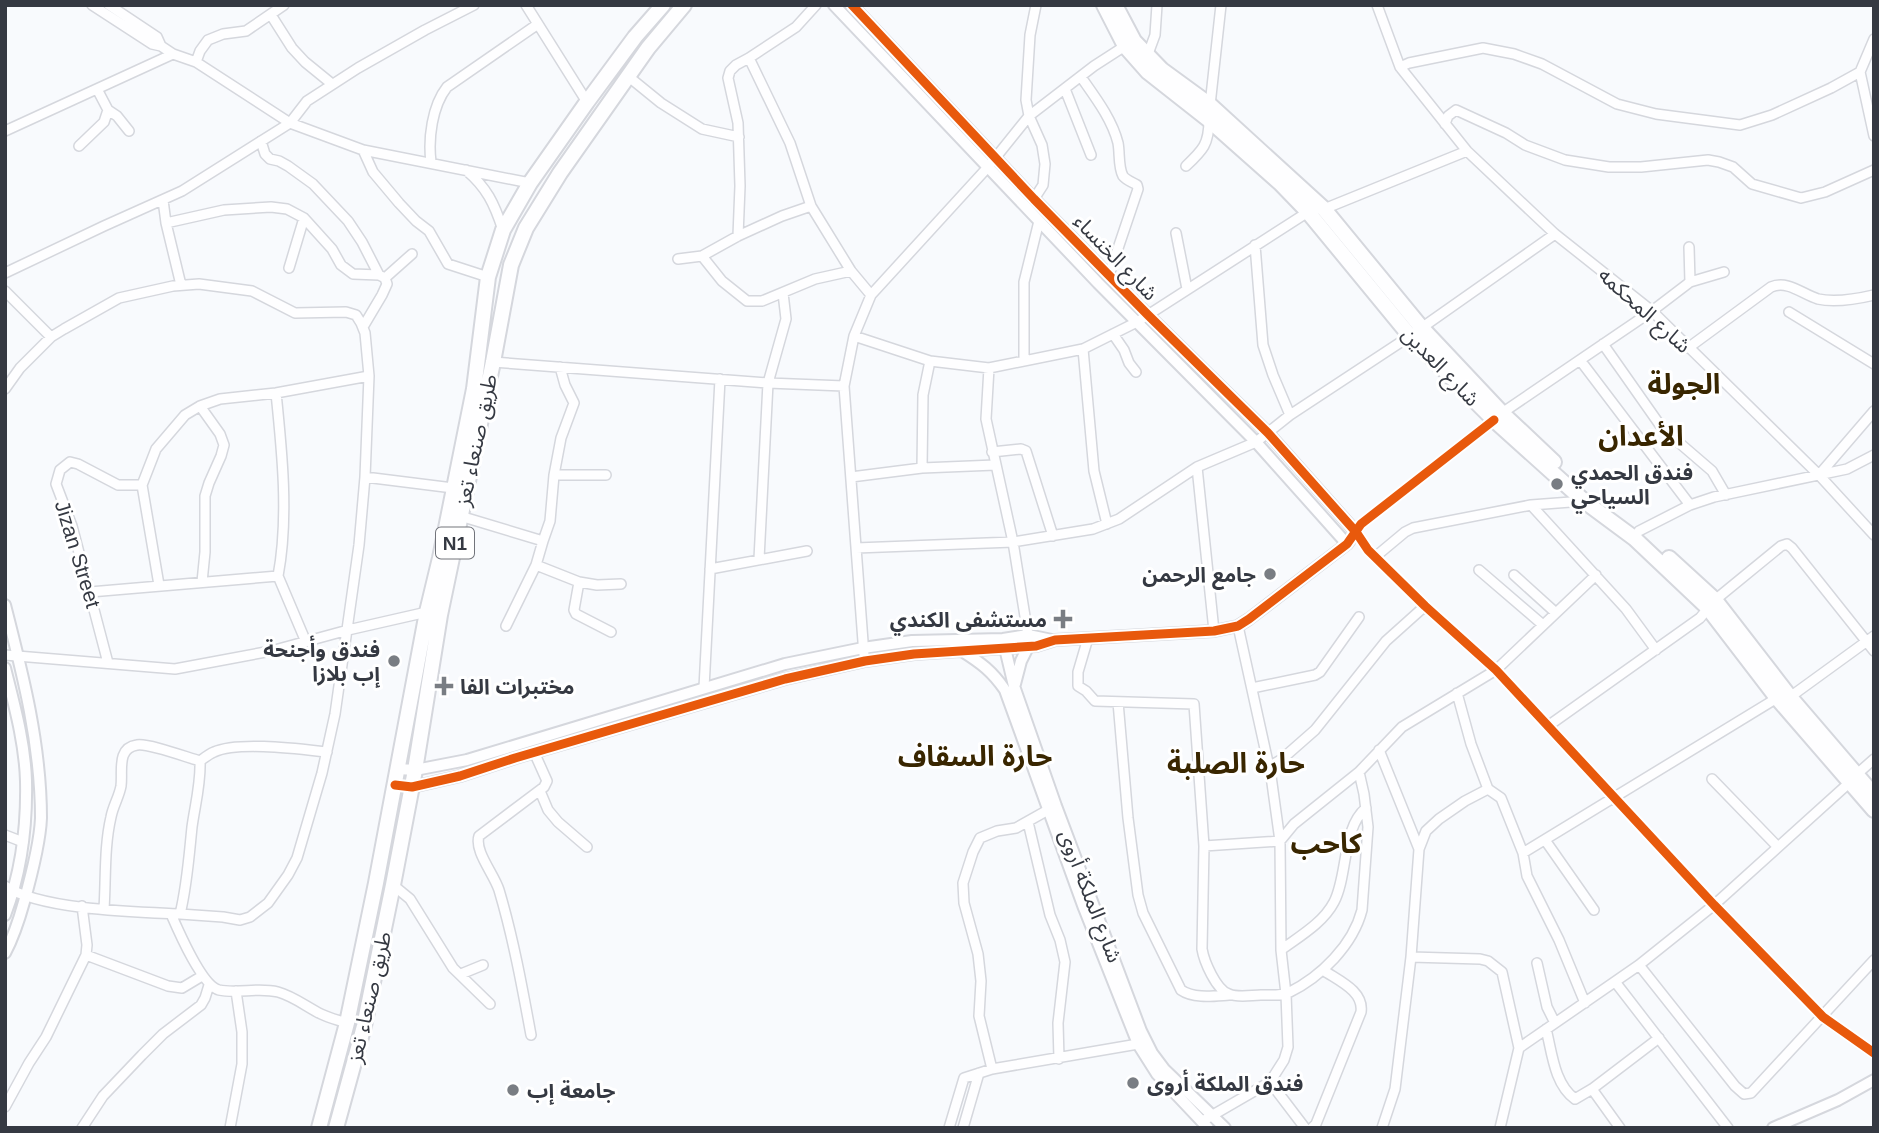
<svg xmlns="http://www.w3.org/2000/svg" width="1879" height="1133" viewBox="0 0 1879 1133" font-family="Helvetica,'Noto Sans Arabic',sans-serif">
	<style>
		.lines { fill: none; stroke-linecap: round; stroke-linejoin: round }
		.minor-casing { stroke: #d5d7dd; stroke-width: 12 }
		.tertiary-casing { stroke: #d5d7dd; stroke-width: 14 }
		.primary-casing { stroke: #d5d7dd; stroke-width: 18 }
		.trunk-casing { stroke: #d5d7dd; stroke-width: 18 }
		.minor { stroke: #fefeff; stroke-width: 9 }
		.tertiary { stroke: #fefeff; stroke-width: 10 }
		.primary { stroke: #fefeff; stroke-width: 14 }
		.trunk { stroke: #fefeff; stroke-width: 14 }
		.cycleway-casing { stroke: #fff; stroke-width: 13 }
		.cycleway { stroke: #e8590c; stroke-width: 9 }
		.poi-dot { fill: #797d83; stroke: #fff; stroke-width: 2.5 }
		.labels { text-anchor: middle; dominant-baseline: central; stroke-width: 6; stroke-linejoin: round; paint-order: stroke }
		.shield { fill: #fff; stroke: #72747b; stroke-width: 2 }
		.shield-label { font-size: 19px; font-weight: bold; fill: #353942 }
		.street-label { font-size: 21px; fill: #353942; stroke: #fff }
		.poi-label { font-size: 21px; font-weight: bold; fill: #353942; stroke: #fff; text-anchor: start }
		.district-label { font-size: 28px; font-weight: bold; fill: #392600; stroke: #fff }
	</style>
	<rect width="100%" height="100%" fill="#f8fafd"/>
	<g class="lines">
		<g class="minor-casing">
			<path id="minor" d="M92,5L152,44L161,46
				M109,5L157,37L161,46L173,54L196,62L290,123L363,150L530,183
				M526,5L587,102
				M1377,5L1400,67L1467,151L1555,234L1652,311L1819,475L1874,535
				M271,15L292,48L305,62L332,84
				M1148,54L1155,35L1157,5
				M749,58L790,143L811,206L851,271L871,295
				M196,62L200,51L208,40L223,34L246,31L284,5
				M1400,67L1409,63L1483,48L1514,54L1542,64L1617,104L1656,114L1740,125L1772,115L1831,88L1860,72L1874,39
				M1860,72L1874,136
				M629,77L661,103L702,129L739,137
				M1081,77C1095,97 1112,119 1118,143C1120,153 1118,167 1123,176C1126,180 1132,182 1137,185L1138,189L1109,275
				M97,89L108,110L117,116L129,131
				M1065,89L1091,155
				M1210,105L1221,5
				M1445,124L1448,116L1456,110L1506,133L1525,145L1565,160L1609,167H1641L1708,160L1719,162L1733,167L1752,184L1801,198L1825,192L1874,170
				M5,131L173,54
				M261,141L265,154L270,159L279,161L288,166L313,184L348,221L362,242L379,275L385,278L387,284L382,295L363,327
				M79,146L104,122L108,110
				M363,150L373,172L399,203L416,221L429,231L448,264L488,277
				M431,162C428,139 432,106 447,87L538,24
				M1186,166C1203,150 1209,144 1209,120
				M466,170C487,188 494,203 503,230
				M1034,199L1043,185L1045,164L1042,145L1029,116L1026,100L1030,35L1036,5
				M163,200L166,223L181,285
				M1324,209L1467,151
				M166,223L224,210L271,207L287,209L304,218L332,249L341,265L353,274L379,275
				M1176,233L1187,289
				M738,236L740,186L738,123L728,78L730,71L736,65L749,58L796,27L816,5
				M1255,245L1263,345L1273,375L1290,415
				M1689,247L1690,282
				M702,256L722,281L747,301H762L815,279L851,271
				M678,259L702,256L738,236L782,216L811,206
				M289,268L304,218
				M5,273L104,226L182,191L290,123L307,101L358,68L425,30L474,5
				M385,278L412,254
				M5,291L51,337
				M1789,312L1874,364
				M1113,334L1124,350L1129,363L1136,372
				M854,336L930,361
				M1603,344L1662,428L1712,471L1726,495
				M1688,348L1771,287C1788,280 1802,294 1818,299C1835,303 1857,299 1874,295
				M1083,349L1094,471L1107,524
				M1024,360V282L1039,221
				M1580,360L1690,505
				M493,362L768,383L844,386
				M989,368L986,419L1013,542L1028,635
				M5,389L20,368L51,337L64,329L119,298L173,286L199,284L252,291L295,313L346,312L356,315L361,323L365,333L369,376L365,477L359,545L335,714L322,773L297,858L288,875L268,903L250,917L240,920L223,917L180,914
				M276,393C282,451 289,518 278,576
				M200,406L220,434L224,445L221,456L209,483L205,496V552L202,582
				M1502,413L1652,311L1690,282L1724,272
				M1494,420L1361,524L1356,532L1368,550L1375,557L1425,606L1496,670L1714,905L1823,1017L1874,1053
				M992,452L1021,449L1026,451L1053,536
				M1197,467L1214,631
				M922,468L923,395L930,361L989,368L1083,349L1137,322L1308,212
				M554,475H606
				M1819,475L1874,411
				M365,477L453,488
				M851,477L922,468L995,465
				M142,485L159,585
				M1531,505L1626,609L1656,650
				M460,516L543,541L550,521L554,475L561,438L574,403L565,385L560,367
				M1634,538L1639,531L1690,505L1714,497L1847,469L1874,455
				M856,548L1013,542L1093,529L1119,519L1197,467L1256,442L1290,415L1410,336L1555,234
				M1375,557L1405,532L1413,528L1531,505L1584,501
				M759,559L768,383L786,319L783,293
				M536,565L579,582L597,585L621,584
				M710,569L807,551
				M1479,570L1543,625
				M1514,575L1556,613
				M579,582L574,610L576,614L611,632
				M90,592L278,576L306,642
				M506,626L536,565L543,541
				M1088,638L1078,672V686L1086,691L1095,701L1194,704L1204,846L1202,949C1204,961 1216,990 1229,994C1238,998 1252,995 1261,995C1270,995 1281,996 1288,993C1321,977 1353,945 1362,910L1368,827L1364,794L1359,772
				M5,655L175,669L271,651L348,630L427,612
				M864,655L844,386L854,336L871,295L988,167L1029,116L1094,66L1125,46
				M108,663L72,526L56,484L60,470L70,462L78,464L118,485H142L156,449L185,415L200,406L220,399L276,393L369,376
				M704,688L720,379
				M1252,688L1315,675L1320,672L1359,617
				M1457,693L1471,744L1488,789L1501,798L1523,853L1527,876L1559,940L1585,1003
				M1790,697L1874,636
				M1118,702L1128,818L1138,895L1143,913L1181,990C1194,999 1214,996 1229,995
				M1548,726L1700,618L1715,600L1781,546L1787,544L1792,548L1874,651
				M1379,750L1419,849
				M1269,767L1282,759L1315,730L1386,641L1425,606
				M1856,775L1874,759
				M1712,779L1778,847
				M540,791L548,810L558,822L587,847
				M1028,822L1050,915L1060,940L1065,962L1058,1023L1059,1059
				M5,835L23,842
				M1545,840L1594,910
				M1204,846L1280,841L1294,824L1359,772L1402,727L1496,670L1596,575
				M1523,853L1777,698
				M393,885L410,899L453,968L490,1004
				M5,886C41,910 136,912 180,914C187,886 189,856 192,827C195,805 201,783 200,761
				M104,909C106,878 104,847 111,817C113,806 119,797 121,786C123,772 116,748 137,745C148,743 186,757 200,761C204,758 209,754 214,752C238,741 299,749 327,752
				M171,914C178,930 202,986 219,990C238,994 258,987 278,992C293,996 307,1007 321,1014C329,1018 338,1020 347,1023
				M1281,950C1300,936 1323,923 1334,902C1348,875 1342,828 1366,808
				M86,955L168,986L182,988L202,976
				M1411,957L1480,959L1488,961L1502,972L1519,1048L1500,1128
				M1537,963L1547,1007L1555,1023
				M1639,965L1735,1086L1744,1094L1751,1093L1874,960
				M461,974L483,965
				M1616,983L1728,1128
				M1546,1029C1552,1052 1554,1084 1575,1099L1592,1089L1659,1038
				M531,1035C522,986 513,937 499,890C494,874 474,851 479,836L544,787L547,781L534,752
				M1519,1048L1639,965L1714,905L1849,783
				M992,1069L979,1016L981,981L978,954L964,903L963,883L973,852L980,838L997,831L1016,828L1048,810
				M1270,1082L1305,1128
				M1592,1089L1620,1128
				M5,1107L29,1063L46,1037L86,955L87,945L82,906
				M1206,1119L1270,1082L1284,1060L1288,1047L1286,994L1281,950L1280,841L1271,776L1238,626
				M82,1128L103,1096L142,1055L163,1034L201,1005L205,998L209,985
				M230,1128L242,1064V1032L236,991
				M949,1128L964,1078L992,1069L1138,1044
				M963,1128L979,1073
				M1312,1128L1316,1124L1361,1012C1364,991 1339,981 1323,970
				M1382,1128L1395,1089L1411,957L1419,849L1426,831L1439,819L1465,801L1488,789"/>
		</g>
		<g class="tertiary-casing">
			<path id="tertiary" d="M834,5L1098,283L1256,442L1347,544
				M5,605C23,675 41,745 41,818C40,843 31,877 24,902C19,920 14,936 5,953
				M1004,644L1014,686L1056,806L1141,1031L1152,1053L1164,1069L1225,1128
				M962,651C981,663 992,671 1005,690L1084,908L1138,1044L1157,1074L1208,1128
				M5,668C14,704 25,743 26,781C27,826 21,873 5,915
				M1015,684L1021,661L1028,647
				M398,769L415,770L467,760L785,664L863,648L912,641L1003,639L1028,635L1052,640
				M395,785L412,787L460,776L515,758L706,702L785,679L865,661L914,654L1036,646L1055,640L1214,631L1238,626L1249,619L1347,544L1356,532L1268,433L1148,315L1034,199L852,5
				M1773,1128L1838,1100L1874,1080"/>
		</g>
		<g class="primary-casing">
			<path id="primary" d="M1104,5L1125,46L1148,72L1209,120L1280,183L1308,212L1410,336L1494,420L1584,501L1634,538L1708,608L1777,698L1874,810
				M1115,5L1134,41L1162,70L1210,105L1324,209L1421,327L1502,413L1554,462
				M1669,558L1715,600L1790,697L1874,795"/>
		</g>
		<g class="trunk-casing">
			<path id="trunk" d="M319,1128L347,1023L376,883L427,612L440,558L474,389L488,277L503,230L530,183L587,102L635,37L663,5
				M336,1128L364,1026L393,885L415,770L440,615L493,362L511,265L526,228L560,173L648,48L684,5"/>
		</g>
		<use href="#minor" class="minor"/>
		<use href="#tertiary" class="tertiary"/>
		<use href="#primary" class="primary"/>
		<use href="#trunk" class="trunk"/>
		<g class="cycleway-casing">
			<path id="cycleway" d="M852,5L1034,199L1148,315L1268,433L1356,532L1368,550L1425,606L1496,670L1714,905L1823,1017L1874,1053
				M395,785L412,787L460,776L515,758L706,702L785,679L865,661L914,654L1036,646L1055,640L1214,631L1238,626L1249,619L1347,544L1361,524L1494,420"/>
		</g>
		<use href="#cycleway" class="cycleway"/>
	</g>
	<g class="poi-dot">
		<circle cx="1557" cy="484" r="7"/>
		<circle cx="1270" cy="574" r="7"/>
		<path d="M1059.5 608.5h7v7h7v7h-7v7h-7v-7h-7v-7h7z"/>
		<circle cx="394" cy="661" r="7"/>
		<path d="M440.5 675.5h7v7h7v7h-7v7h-7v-7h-7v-7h7z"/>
		<circle cx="1133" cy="1083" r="7"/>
		<circle cx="513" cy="1090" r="7"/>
	</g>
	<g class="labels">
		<rect class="shield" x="436" y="527.5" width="38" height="31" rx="5"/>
		<g class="shield-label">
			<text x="455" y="543">N1</text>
		</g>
		<g class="street-label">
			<text transform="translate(1116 257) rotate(46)">شارع الخنساء</text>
			<text transform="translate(1645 310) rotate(42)">شارع المحكمه</text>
			<text transform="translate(1441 366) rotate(46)">شارع العدين</text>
			<text transform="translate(476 440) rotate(-78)">طريق صنعاء تعز</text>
			<text transform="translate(78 554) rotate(73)">Jizan Street</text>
			<text transform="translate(1091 896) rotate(69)">شارع الملكة أروى</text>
			<text transform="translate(369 997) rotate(-77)">طريق صنعاء تعز</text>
		</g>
		<g class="poi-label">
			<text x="1571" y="472">فندق الحمدي<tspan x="1571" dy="24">السياحي</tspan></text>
			<text x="1256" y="574" text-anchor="end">جامع الرحمن</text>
			<text x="1047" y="619" text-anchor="end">مستشفى الكندي</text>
			<text x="380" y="649" text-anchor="end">فندق وأجنحة<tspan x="380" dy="24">إب بلازا</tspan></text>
			<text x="460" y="686">مختبرات الفا</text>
			<text x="1147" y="1083">فندق الملكة أروى</text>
			<text x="527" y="1090">جامعة إب</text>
		</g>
		<g class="district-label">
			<text x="1684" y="384">الجولة</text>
			<text x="1641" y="436">الأعدان</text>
			<text x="975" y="756">حارة السقاف</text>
			<text x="1236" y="763">حارة الصلبة</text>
			<text x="1326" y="843">كاحب</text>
		</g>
	</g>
	<rect width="1879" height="1133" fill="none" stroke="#353942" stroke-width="14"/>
</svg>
